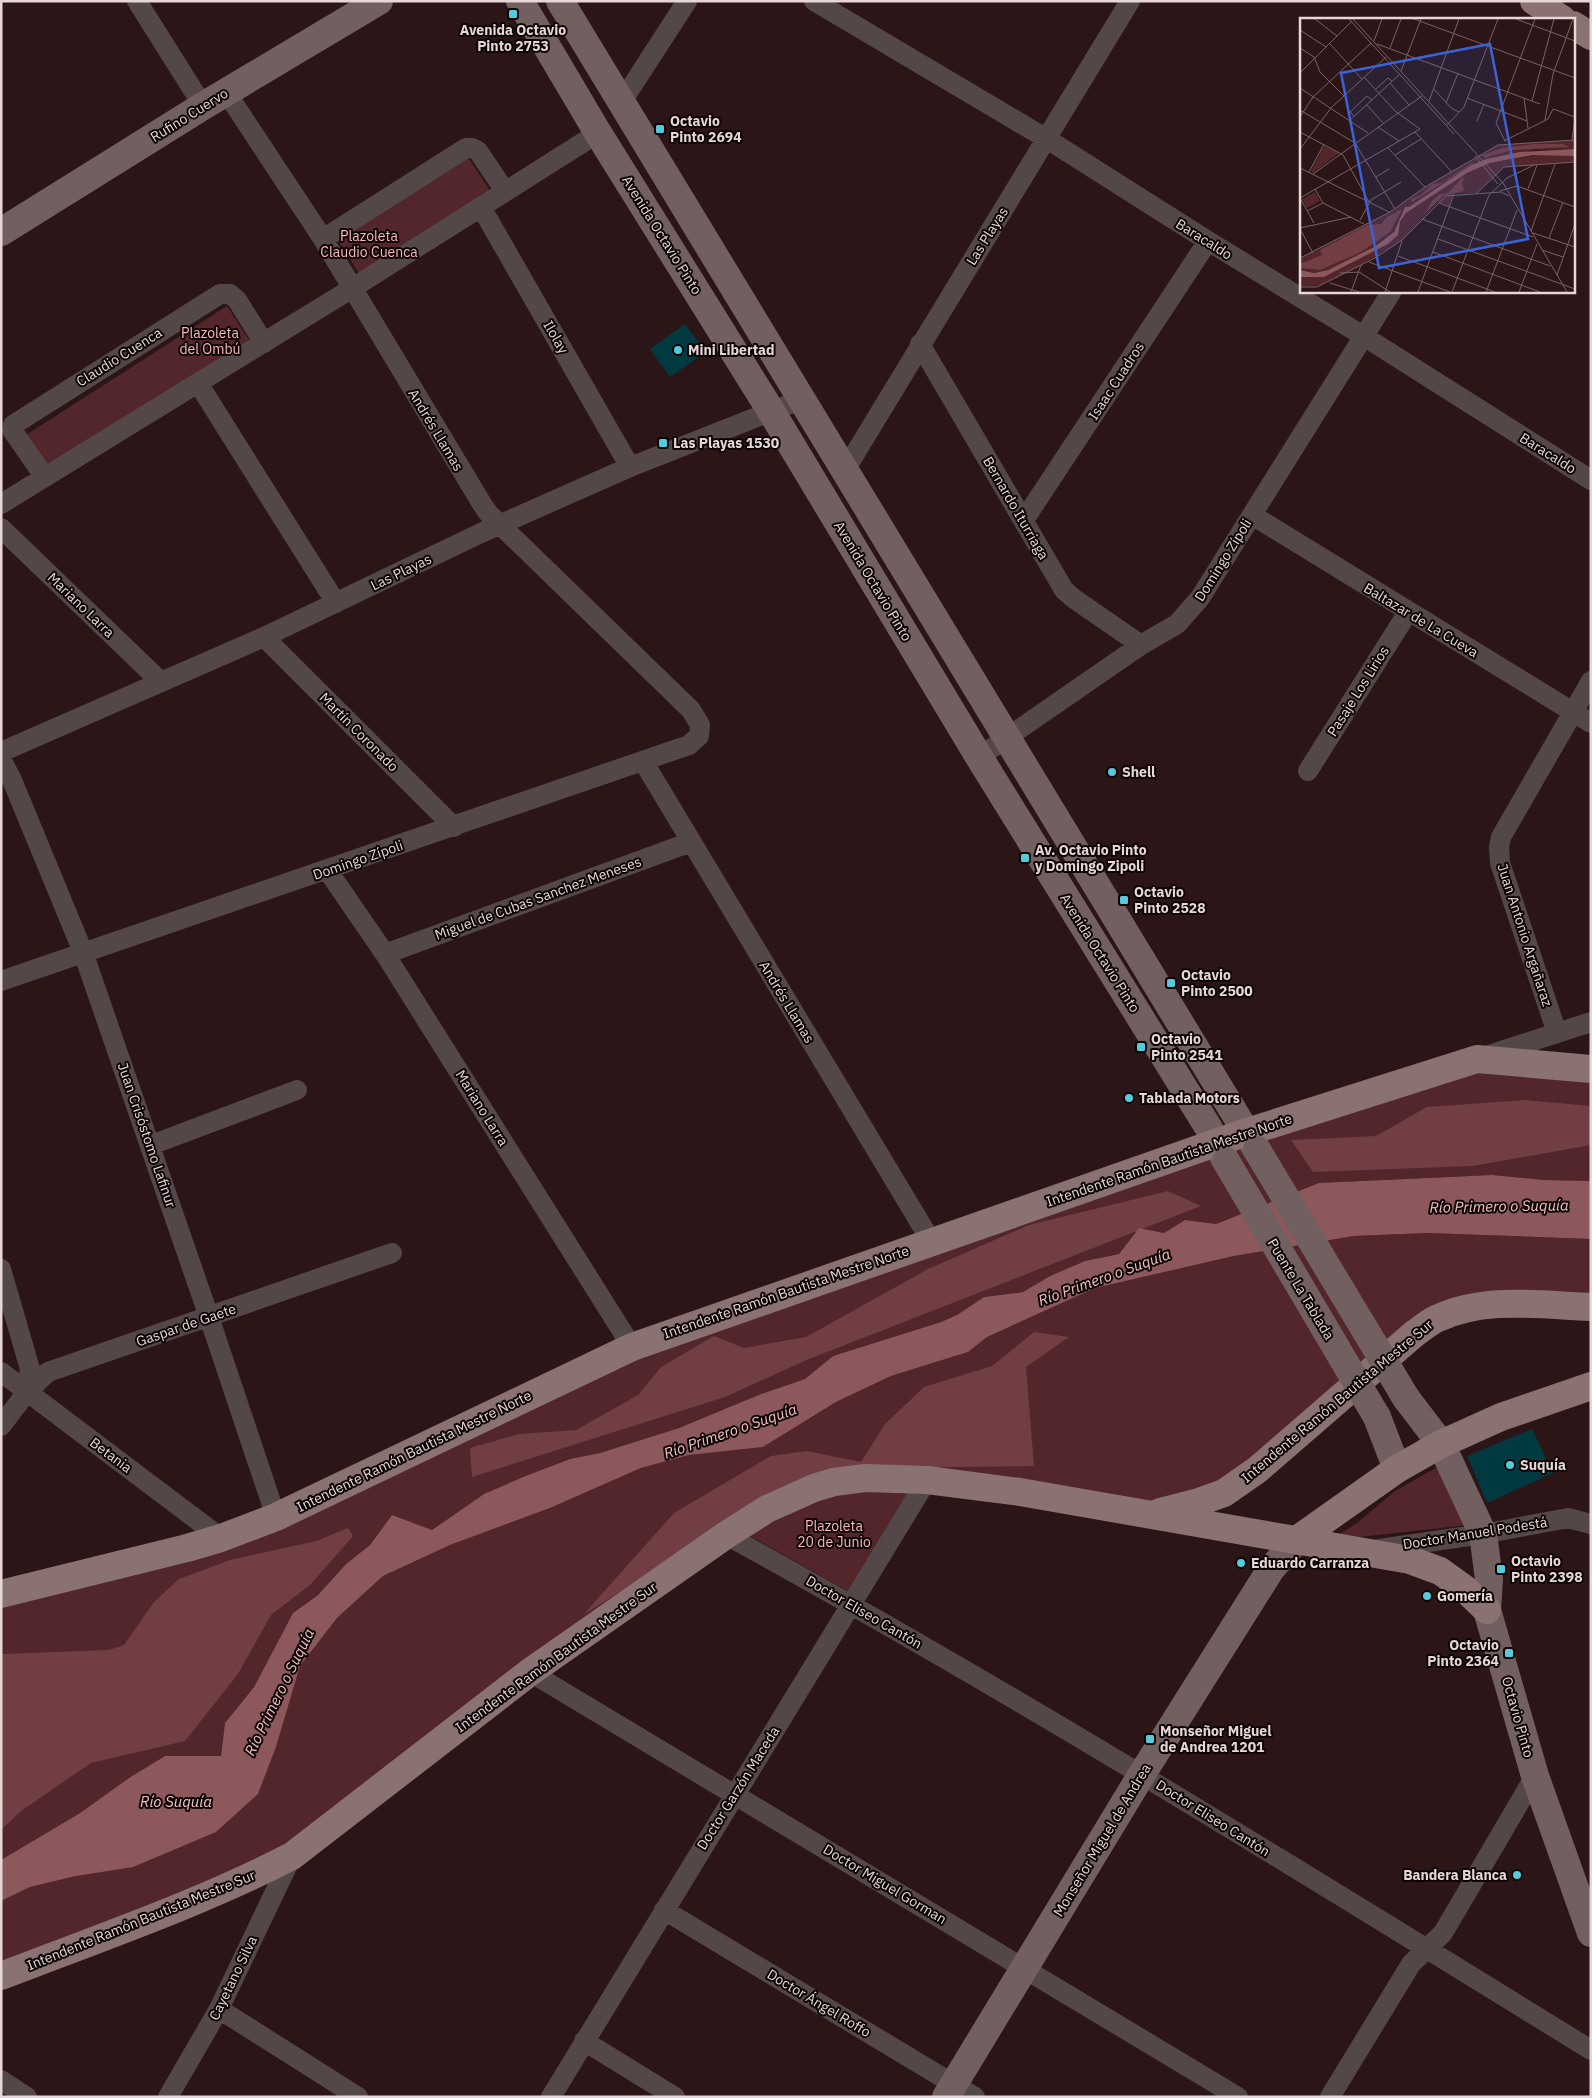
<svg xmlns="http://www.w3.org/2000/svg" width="1592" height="2098" viewBox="0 0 1592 2098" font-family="'IBM Plex Sans',sans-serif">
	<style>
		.green { fill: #52262b }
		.forest { fill: #703e43 }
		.water { fill: #8c585c }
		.building { fill: #003940 }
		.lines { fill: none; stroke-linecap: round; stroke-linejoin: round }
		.minor { stroke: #534748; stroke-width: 20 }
		.secondary { stroke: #725f60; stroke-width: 28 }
		.primary { stroke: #8a7172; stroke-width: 28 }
		.secondary-bridge { stroke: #725f60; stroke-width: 28 }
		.poi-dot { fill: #53cbda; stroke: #0d0505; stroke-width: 2 }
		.labels { text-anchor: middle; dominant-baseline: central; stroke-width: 4; stroke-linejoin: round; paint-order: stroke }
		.poi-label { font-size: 14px; font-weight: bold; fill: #e7d7d7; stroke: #0d0505; text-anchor: start }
		.street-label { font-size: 14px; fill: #e7d7d7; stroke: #0d0505 }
		.park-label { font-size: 14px; fill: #fbb7bb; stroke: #0d0505 }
		.water-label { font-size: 15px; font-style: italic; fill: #f4c0c3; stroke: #0d0505 }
		.inset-road { fill: none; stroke: #776364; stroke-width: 1 }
		.view { fill: #3b63d8; fill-opacity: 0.15; stroke: #3b63d8; stroke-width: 2.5 }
		.inset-edge { fill: none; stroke: #e7d7d7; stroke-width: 2.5 }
	</style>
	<rect width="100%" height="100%" fill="#2c1517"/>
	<path class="green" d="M468,157L491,192L360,275L337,239Z
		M227,306L249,340L48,468L26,435Z
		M1477,1059L1591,1069V1181L1545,1180L1492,1175L1319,1183L1216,1224L1185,1220L1164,1233L1139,1228L1119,1254L1085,1261L1050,1276L1023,1292L984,1297L957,1315L941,1322L833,1356L805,1379L761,1394L679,1428L600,1453L570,1459L523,1477L484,1494L432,1530L392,1515L370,1545L346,1564L318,1595L293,1613L254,1687L225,1723L221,1757L165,1756L129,1778L80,1813L1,1860V1594L187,1548L632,1347Z
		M1427,1233L1591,1239V1307L1459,1311L1257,1470L1146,1515L1020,1492L814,1488L292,1856L1,1976V1901L30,1887L76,1876L258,1794L276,1747L300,1666L337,1618L383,1576L450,1545L550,1508L641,1468L689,1455L763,1447L836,1402L891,1376L968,1352L987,1337L1095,1288L1234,1256L1354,1236Z
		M1441,1465L1468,1525L1360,1537L1340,1534L1357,1523L1395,1491Z
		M913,1487L848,1591L743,1532L818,1495Z"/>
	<path class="forest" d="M1525,1100L1591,1106V1145L1473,1166L1313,1172L1291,1140L1376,1136L1427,1107Z
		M1168,1191L1201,1206L809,1359L725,1397L472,1477L470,1448L519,1434L576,1430L638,1395L661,1367L714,1336L744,1348L806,1337L928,1269L1029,1225Z
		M1034,1332L1069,1337L1026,1367L1034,1466L863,1468L798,1481L583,1615L674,1513L771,1456L807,1451L861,1462L885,1424L924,1387L992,1366Z
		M348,1528L353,1536L311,1584L271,1615L238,1674L185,1741L91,1763L21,1811L1,1830V1653L3,1654L109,1650L124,1645L154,1602L179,1579L230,1560L316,1541Z"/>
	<path class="water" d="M1492,1175L1544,1180L1591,1181V1239L1427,1233L1354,1236L1234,1256L1095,1288L987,1337L968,1352L891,1376L836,1402L763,1447L689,1455L641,1468L550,1508L450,1545L383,1576L337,1618L300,1666L276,1747L258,1794L216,1832L133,1867L76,1876L30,1887L1,1901V1860L80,1813L129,1778L165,1756H221L225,1723L254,1687L293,1613L318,1595L346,1564L370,1545L392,1515L432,1530L484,1494L523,1477L570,1459L600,1453L679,1428L761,1394L805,1379L833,1356L941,1322L957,1315L984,1297L1023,1292L1050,1276L1085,1261L1119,1254L1139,1228L1164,1233L1185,1220L1216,1224L1319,1183Z"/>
	<path class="building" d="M685,324L706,352L670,377L650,349Z
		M1532,1429L1553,1473L1487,1503L1467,1456Z"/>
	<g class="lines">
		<path class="minor" d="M137,1L203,106
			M814,1L1047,139L1208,241L1365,337L1591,480
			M621,103L687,1
			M481,207L630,467
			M323,239L466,148H472L478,151L505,191
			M920,344L1064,590L1073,598L1141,645
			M198,383L336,603
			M845,470L1130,1
			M44,476L12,430L13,425L220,294H230L237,300L264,343
			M1,504L351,289L598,133
			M1252,515L1591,723
			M1024,520L1208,241
			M1,528L160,681
			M264,637L454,827
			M1,752L264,637L483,532L630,467L803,399
			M979,757L1141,645L1177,624L1200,598L1392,291
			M1,759L12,780L83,952L209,1317L276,1517
			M643,761L931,1241
			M1308,771L1408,612
			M328,871L385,954L632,1347
			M385,954L691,842
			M1,981L689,745L699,736L700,725L691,710L489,514L482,504L323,239L226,92
			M1557,1033L1500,863L1499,847L1501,837L1591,681
			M1486,1056L1591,1022
			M151,1145L297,1090
			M1,1269L30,1369L27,1392
			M1,1372L221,1538
			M1,1426L27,1392L48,1372L392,1253
			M726,1535C1020,1696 1305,1874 1591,2050
			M1379,1549L1483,1534L1568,1518L1591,1524
			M530,1672L1238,2097
			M664,1910L975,2097
			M219,2009L358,2097
			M584,2041L675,2097
			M1,2080L27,2097
			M168,2097L219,2009L292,1856
			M551,2097L927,1480
			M1330,2097L1411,1964L1443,1933L1535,1776"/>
		<path class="secondary" d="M520,1L598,133L771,411L979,757L1208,1127L1226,1161
			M560,1L1257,1150
			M1,232L203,106L379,1
			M1406,1398L1441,1444L1483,1534L1489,1579L1487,1610L1535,1776L1591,1933
			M1377,1417L1397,1469
			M946,2097L1142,1774L1271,1569L1298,1539"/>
		<path class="primary" d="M1534,1L1562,19
			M1573,25L1591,36
			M1160,1512L1199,1502L1224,1493L1257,1470L1414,1334C1421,1329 1428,1323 1436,1319C1484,1296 1539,1305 1591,1307
			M1298,1539L1397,1469L1441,1444L1501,1417L1591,1386
			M1,1594L187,1548L221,1538L276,1517L632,1347L1247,1132L1477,1059L1591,1069
			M1,1976C99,1938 199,1904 292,1856L530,1672L726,1535L767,1509L814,1488L834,1482L865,1478L927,1480L1020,1492L1410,1560L1440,1571L1465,1589L1487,1610"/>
		<path class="secondary-bridge" d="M1257,1150L1406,1398
			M1226,1161L1377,1417"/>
	</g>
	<g class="poi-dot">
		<rect x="508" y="9" width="10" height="10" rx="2.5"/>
		<rect x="655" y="124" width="10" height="10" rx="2.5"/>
		<circle cx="678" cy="350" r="5"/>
		<rect x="658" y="438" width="10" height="10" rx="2.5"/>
		<circle cx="1112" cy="772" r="5"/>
		<rect x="1020" y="853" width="10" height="10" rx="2.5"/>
		<rect x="1119" y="895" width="10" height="10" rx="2.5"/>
		<rect x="1166" y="978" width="10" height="10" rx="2.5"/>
		<rect x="1136" y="1042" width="10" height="10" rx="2.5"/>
		<circle cx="1129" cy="1098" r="5"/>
		<circle cx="1510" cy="1465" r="5"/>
		<circle cx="1241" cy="1563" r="5"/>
		<rect x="1496" y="1564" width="10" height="10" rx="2.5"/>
		<circle cx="1427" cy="1596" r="5"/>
		<rect x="1504" y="1648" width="10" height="10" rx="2.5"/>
		<rect x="1145" y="1734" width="10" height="10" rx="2.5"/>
		<circle cx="1517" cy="1875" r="5"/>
	</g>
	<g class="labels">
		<g class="poi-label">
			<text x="513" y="30" text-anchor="middle">Avenida Octavio<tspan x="513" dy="16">Pinto 2753</tspan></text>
			<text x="670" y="121">Octavio<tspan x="670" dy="16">Pinto 2694</tspan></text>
			<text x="688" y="350">Mini Libertad</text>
			<text x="673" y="443">Las Playas 1530</text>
			<text x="1122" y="772">Shell</text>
			<text x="1035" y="850">Av. Octavio Pinto<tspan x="1035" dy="16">y Domingo Zipoli</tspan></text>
			<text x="1134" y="892">Octavio<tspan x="1134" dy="16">Pinto 2528</tspan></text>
			<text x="1181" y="975">Octavio<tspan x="1181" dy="16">Pinto 2500</tspan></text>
			<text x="1151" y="1039">Octavio<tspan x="1151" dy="16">Pinto 2541</tspan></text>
			<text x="1139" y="1098">Tablada Motors</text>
			<text x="1520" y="1465">Suquía</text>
			<text x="1511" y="1561">Octavio<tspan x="1511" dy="16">Pinto 2398</tspan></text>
			<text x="1251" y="1563">Eduardo Carranza</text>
			<text x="1437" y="1596">Gomería</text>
			<text x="1499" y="1645" text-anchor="end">Octavio<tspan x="1499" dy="16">Pinto 2364</tspan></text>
			<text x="1160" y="1731">Monseñor Miguel<tspan x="1160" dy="16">de Andrea 1201</tspan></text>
			<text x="1507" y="1875" text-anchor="end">Bandera Blanca</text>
		</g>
		<g class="street-label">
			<text transform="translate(189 115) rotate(-32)">Rufino Cuervo</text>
			<text transform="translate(662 235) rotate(58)">Avenida Octavio Pinto</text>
			<text transform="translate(987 236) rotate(-58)">Las Playas</text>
			<text transform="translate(1204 239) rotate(32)">Baracaldo</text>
			<text transform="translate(556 337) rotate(60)">Ilolay</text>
			<text transform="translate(119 357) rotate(-32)">Claudio Cuenca</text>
			<text transform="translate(1116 381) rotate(-57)">Isaac Cuadros</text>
			<text transform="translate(436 430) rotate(59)">Andrés Llamas</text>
			<text transform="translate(1548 453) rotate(32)">Baracaldo</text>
			<text transform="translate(1016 508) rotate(60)">Bernardo Iturriaga</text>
			<text transform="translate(1223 560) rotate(-58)">Domingo Zípoli</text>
			<text transform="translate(401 572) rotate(-26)">Las Playas</text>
			<text transform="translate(873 581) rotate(59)">Avenida Octavio Pinto</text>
			<text transform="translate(81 605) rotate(44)">Mariano Larra</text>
			<text transform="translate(1421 620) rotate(31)">Baltazar de La Cueva</text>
			<text transform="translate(1358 691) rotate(-58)">Pasaje Los Lirios</text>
			<text transform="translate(359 732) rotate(45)">Martín Coronado</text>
			<text transform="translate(358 860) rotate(-19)">Domingo Zípoli</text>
			<text transform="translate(538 898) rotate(-20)">Miguel de Cubas Sanchez Meneses</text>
			<text transform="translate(1525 935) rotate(72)">Juan Antonio Argañaraz</text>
			<text transform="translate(1100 953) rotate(58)">Avenida Octavio Pinto</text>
			<text transform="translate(787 1002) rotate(59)">Andrés Llamas</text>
			<text transform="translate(482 1108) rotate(58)">Mariano Larra</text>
			<text transform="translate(147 1135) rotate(71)">Juan Crisóstomo Lafinur</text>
			<text transform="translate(1169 1160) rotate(-19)">Intendente Ramón Bautista Mestre Norte</text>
			<text transform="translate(1301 1289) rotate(59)">Puente La Tablada</text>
			<text transform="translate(786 1292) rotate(-19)">Intendente Ramón Bautista Mestre Norte</text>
			<text transform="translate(186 1325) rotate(-19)">Gaspar de Gaete</text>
			<text transform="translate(1337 1401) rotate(-40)">Intendente Ramón Bautista Mestre Sur</text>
			<text transform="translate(414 1451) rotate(-26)">Intendente Ramón Bautista Mestre Norte</text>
			<text transform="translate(111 1455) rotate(37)">Betania</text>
			<text transform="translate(1475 1533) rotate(-9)">Doctor Manuel Podestá</text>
			<text transform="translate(864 1612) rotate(30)">Doctor Eliseo Cantón</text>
			<text transform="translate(556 1657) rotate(-36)">Intendente Ramón Bautista Mestre Sur</text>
			<text transform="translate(1518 1717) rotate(74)">Octavio Pinto</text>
			<text transform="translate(738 1788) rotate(-58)">Doctor Garzón Maceda</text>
			<text transform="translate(1213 1818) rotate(32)">Doctor Eliseo Cantón</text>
			<text transform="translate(1102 1840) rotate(-59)">Monseñor Miguel de Andrea</text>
			<text transform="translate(885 1884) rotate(31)">Doctor Miguel Gorman</text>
			<text transform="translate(141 1920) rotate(-22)">Intendente Ramón Bautista Mestre Sur</text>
			<text transform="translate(233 1978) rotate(-64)">Cayetano Silva</text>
			<text transform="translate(819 2003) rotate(31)">Doctor Ángel Roffo</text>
		</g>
		<g class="park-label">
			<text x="369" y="236">Plazoleta<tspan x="369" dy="16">Claudio Cuenca</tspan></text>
			<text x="210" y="333">Plazoleta<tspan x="210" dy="16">del Ombú</tspan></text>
			<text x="834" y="1526">Plazoleta<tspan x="834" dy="16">20 de Junio</tspan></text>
		</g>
		<g class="water-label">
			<text transform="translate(1499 1206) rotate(-1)">Río Primero o Suquía</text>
			<text transform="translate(1104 1277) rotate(-20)">Río Primero o Suquía</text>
			<text transform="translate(730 1431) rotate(-19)">Río Primero o Suquía</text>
			<text transform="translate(279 1692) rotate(-64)">Río Primero o Suquía</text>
			<text x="176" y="1801">Río Suquía</text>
		</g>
	</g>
	<g transform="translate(1300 18)">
		<rect width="275" height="275" fill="#2c1517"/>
		<path d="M275,122V131L234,132L186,141L104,192L94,214L67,233L28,252L14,255L0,252V240L90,194L125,169L198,127ZM24,128L39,135L13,155L11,153ZM241,136L275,138V144L204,149L176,175L153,176L149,188L138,184L102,222L61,247L21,267L0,269V259H24L88,226L106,195L167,155L190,145ZM15,174L20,183L7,190L2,181Z" fill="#52262b"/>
		<path d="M234,126H263L269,129L212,132L185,140L182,137L203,130ZM172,145H175L112,184L111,181L121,177L132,166L141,165ZM162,160H165L162,164L164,173L143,178L125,195L132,183L140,176L148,175ZM102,191L90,214L61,234L20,252L0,250V246L22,237L20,232L67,207L81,206L87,199Z" fill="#703e43"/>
		<path d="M275,131V138L233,137L190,145L167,155L106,195L100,204L98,217L88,226L24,259H0V252L14,255L28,252L74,229L94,214L105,189H109L170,148L186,141L220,134Z" fill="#8c585c"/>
		<path class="inset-road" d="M15,1L37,18M49,1L154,116M53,1L203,165L267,274M114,1L275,60M216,1L275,23M0,12L26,29M74,23L82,1M30,26L62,61M77,26L240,86M0,30L14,39L20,54L44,78M90,30L101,1M101,53L121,1M0,55L52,3M90,65L109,87M0,70L68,115M133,70L151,90L159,94M76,71L88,60L92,63M167,80L227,103M224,80L228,110M129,83L159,1M232,83L254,1M146,85L158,55M67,87L83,105M0,92L55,125L95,191M54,98L50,94L67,78L72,82M0,99L13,79L71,25M245,102L253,56L273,1M49,103L100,56M177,103L184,86M147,107L164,89L198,1M78,109L99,123M0,114L43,137L69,184M115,114L151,153M272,122L275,101M204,123L248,101L253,91L275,99M205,123L196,105L235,1M88,130L125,169M0,131L31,90L86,39M95,137L121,121M175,138L198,166M0,150L89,194M9,154L24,126M13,156L122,78M76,159L89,151M15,171L23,185L64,206M228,171L237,147M200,173L217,168L275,189M177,175L204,149L275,144M0,180L120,111L95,93L64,59M0,180L14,205M139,185L233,219M7,193L23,185M122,201L250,248M60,202L71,182L101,164M0,210L51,199M0,211L13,235M231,213L255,146M233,215L275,229M249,220L263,184M138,221L275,271M242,232L263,239M133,234L240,274M98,238L195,274M0,240L90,194L125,169L198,127L275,122M69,244L150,274M40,255L59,254L90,274M257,257L275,206M30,265L59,274M0,269H17L75,240L102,222L146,178L201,174L209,178M51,274L61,247M85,274L102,223M118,274L154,176M152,274L189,177L207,160L234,147M186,274L217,192M219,274L237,226"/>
		<path class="view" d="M190,26L228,221L79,250L41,55Z"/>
		<rect width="275" height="275" class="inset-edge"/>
	</g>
	<rect width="1592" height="2098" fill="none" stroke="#e7d7d7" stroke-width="5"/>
</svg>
